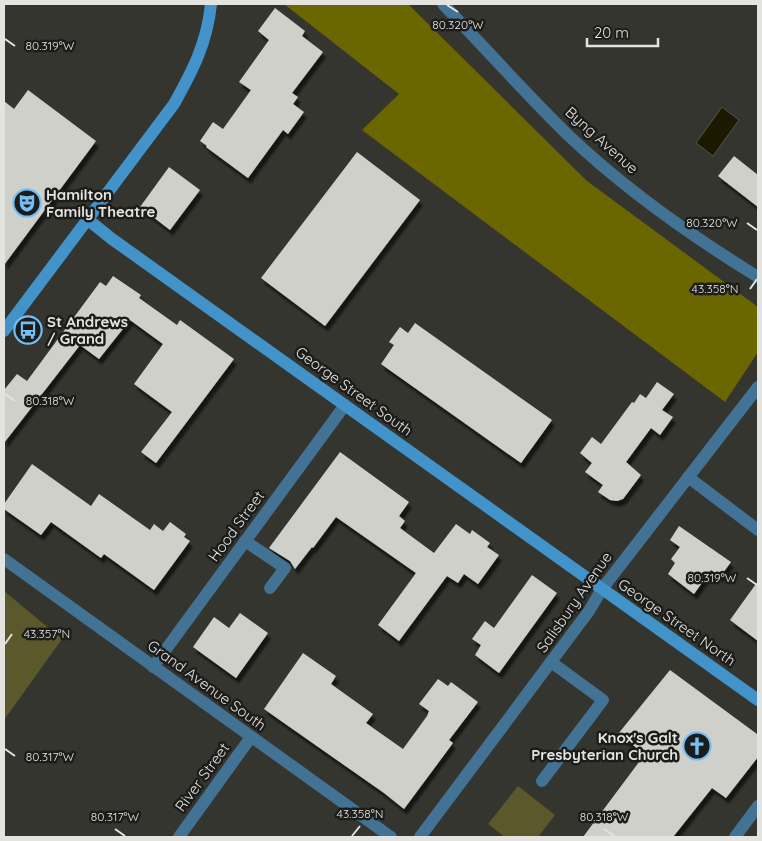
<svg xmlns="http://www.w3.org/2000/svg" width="762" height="841" viewBox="0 0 762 841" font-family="Quicksand,sans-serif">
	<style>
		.green { fill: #5b592c }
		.forest { fill: #6a6600 }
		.water { fill: #1b1a01; stroke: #575644 }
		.building { fill: #d0d0cb; filter: url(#shadow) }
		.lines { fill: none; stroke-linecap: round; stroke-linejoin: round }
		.service { stroke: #427294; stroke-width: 12 }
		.minor { stroke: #427294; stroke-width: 12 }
		.tertiary { stroke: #427294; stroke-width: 12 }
		.secondary { stroke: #4193ca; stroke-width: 12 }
		.ticks { fill: none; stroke: #e3e3e0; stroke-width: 2 }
		.labels { text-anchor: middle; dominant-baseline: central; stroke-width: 5; stroke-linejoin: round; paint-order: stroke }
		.street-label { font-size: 15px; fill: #e3e3e0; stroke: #1c1c1a }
		.poi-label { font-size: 15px; font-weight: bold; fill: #e3e3e0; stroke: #1c1c1a; text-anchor: start }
		.ticks-label { font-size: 12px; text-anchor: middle; fill: #e3e3e0; stroke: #1c1c1a; stroke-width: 5; stroke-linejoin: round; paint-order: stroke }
	</style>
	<defs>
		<filter id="shadow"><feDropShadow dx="3" dy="5.5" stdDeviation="1" flood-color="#0009"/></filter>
	</defs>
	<rect width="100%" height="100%" fill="#353530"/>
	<path class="green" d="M4,591L62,639L4,720Z
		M518,786L555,815L538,837H505L488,824Z"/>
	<path class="forest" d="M284,4H408L587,181L758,307V352L725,402L362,130L399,94Z"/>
	<path class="water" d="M722,107L739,120L713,156L696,143Z"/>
	<path class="building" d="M275,8L305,31L302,36L323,52L292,93L298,97L293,104L304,112L288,134L283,130L248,178L206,147L207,146L200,141L213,122L223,129L251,90L239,82L269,40L258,31Z
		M28,90L96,141L4,265V101L14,109Z
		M357,152L420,200L325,326L261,278Z
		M734,156L758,175V207L718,176Z
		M169,167L200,190L170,230L140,207Z
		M113,276L141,295L139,298L177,325L180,320L234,359L156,463L141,452L172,412L134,384L163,344L130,320L99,359L80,345L4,443V390L17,374L27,381L100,282L106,286Z
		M415,323L552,420L521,463L381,364L394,345L389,342L400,327L408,333Z
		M657,382L674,394L662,410L673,417L660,435L651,428L626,462L641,475L623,499L617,501L610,500L598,492L603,485L585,472L592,463L580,453L592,437L601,444L632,402L634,403L640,394L646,398Z
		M340,452L409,502L399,516L405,521L400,528L434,553L456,524L470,534L472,530L490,543L487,547L499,555L478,584L464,574L458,583L447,576L399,641L378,625L416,573L336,517L313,548L312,547L295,569L290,561L269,548Z
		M32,464L91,506L99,494L150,530L154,524L163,531L170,522L186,534L184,537L190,541L154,590L104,554L101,558L51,522L41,535L4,509V504Z
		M679,526L731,562L720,577L711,570L694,594L668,574L675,563L671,559L680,547L670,540Z
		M532,575L557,593L499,673L475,655L481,645L472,639L485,621L494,628Z
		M758,581V641L730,620Z
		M240,613L268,633L236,678L193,647L214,617L229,628Z
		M303,653L336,676L331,684L373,714L366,723L403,749L427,716L429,711L419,704L438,679L448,686L451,682L478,702L449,740L453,743L404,809L384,793L264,709Z
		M670,670L757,734L758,739V757L726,798L712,788L673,837H583L645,754L618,734Z"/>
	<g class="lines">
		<path class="service" d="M688,477L758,530
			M245,541L285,568L270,588
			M542,781L603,700L551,662"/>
		<path class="minor" d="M443,4C485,48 526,94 569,136C625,189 693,237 758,277
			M153,667L345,405
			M179,837L251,737
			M420,837L589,611L602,589L758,387"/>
		<path class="tertiary" d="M4,559L391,837
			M735,837L758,806"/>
		<path class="secondary" d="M87,219L112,239L758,700
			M4,331L174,104C193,70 207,43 211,4"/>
	</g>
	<path class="ticks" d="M447,5L458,12M5,39L15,46M747,223L757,230M750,289L757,279M5,394L15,401M747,578L757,585M5,644L12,634M5,749L15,756M115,829L125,836M604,829L614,836M352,836L360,826"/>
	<defs>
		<g id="theatre-ring" transform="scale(1.4375)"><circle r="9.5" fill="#1c1c1a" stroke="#74c0f6" stroke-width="1.5"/><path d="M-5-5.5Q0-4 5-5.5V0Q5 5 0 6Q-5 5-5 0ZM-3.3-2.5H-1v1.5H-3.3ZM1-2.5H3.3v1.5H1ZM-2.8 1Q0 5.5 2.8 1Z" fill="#74c0f6"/></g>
		<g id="bus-ring" transform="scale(1.4375)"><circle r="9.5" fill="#1c1c1a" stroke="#74c0f6" stroke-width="1.5"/><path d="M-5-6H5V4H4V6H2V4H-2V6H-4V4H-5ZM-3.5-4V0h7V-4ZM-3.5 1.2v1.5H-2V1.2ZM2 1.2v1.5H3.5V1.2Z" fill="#74c0f6"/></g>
		<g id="church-ring" transform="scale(1.4375)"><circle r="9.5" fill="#1c1c1a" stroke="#74c0f6" stroke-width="1.5"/><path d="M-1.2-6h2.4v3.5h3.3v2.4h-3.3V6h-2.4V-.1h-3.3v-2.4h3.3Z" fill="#74c0f6"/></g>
	</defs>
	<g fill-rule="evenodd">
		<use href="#theatre-ring" x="27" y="203"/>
		<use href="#bus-ring" x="28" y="330"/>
		<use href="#church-ring" x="697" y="746"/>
	</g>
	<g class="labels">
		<g class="street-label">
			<text transform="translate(602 140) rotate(42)">Byng Avenue</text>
			<text transform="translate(354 391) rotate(36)">George Street South</text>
			<text transform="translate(236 526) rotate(-54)">Hood Street</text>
			<text transform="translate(574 602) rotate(-55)">Salisbury Avenue</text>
			<text transform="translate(677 622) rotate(35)">George Street North</text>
			<text transform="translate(207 685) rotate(36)">Grand Avenue South</text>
			<text transform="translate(202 777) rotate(-54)">River Street</text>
		</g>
		<g class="poi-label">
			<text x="46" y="194">Hamilton<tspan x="46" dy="17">Family Theatre</tspan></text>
			<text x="47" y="321">St Andrews<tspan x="47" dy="17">/ Grand</tspan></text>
			<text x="678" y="737" text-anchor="end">Knox's Galt<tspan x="678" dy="17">Presbyterian Church</tspan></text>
		</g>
	</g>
	<g class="ticks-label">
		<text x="458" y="29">80.320°W</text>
		<text x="50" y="50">80.319°W</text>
		<text x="712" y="227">80.320°W</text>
		<text x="715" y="293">43.358°N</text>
		<text x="50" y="405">80.318°W</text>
		<text x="712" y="582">80.319°W</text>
		<text x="47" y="638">43.357°N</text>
		<text x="50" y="761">80.317°W</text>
		<text x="360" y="818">43.358°N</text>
		<text x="115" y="821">80.317°W</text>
		<text x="604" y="821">80.318°W</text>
	</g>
	<rect width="762" height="841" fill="none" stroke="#e3e3e0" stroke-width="10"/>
	<path d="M587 38v8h71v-8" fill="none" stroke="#e3e3e0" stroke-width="2.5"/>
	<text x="594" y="38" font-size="15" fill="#e3e3e0" stroke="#1c1c1a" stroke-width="4" paint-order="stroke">20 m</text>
</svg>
